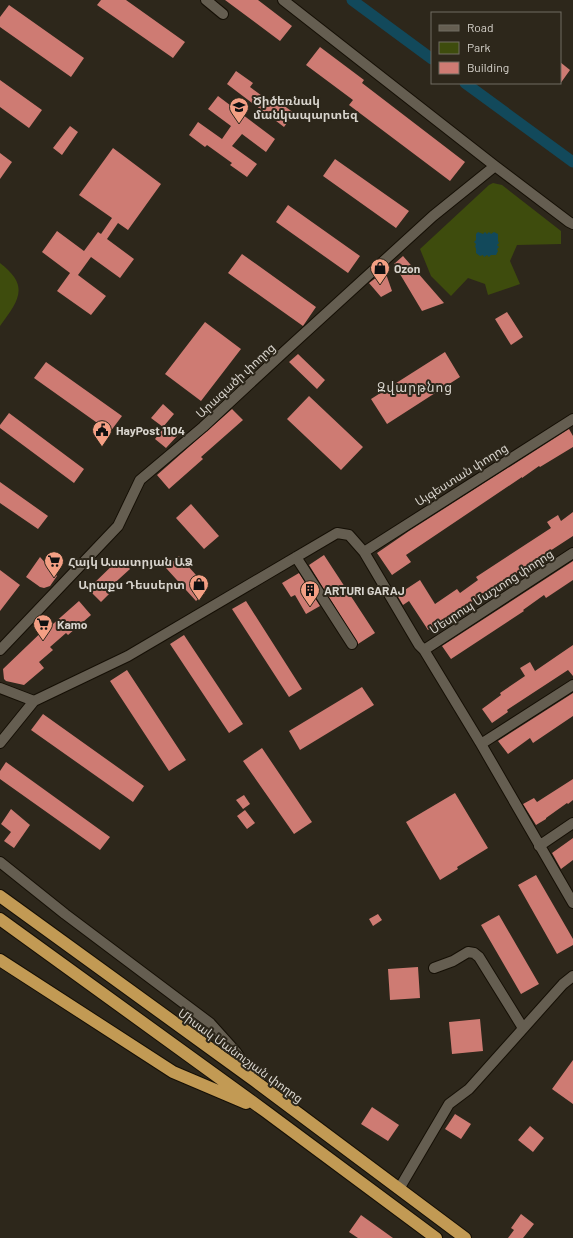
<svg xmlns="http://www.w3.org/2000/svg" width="573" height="1238" viewBox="0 0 573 1238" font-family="Barlow,'Noto Sans Armenian',sans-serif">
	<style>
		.green { fill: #3e4c0d }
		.water { fill: #12495b }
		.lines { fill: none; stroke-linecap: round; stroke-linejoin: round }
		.canal { stroke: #12495b; stroke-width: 11 }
		.building { fill: #ce7b73 }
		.minor-casing { stroke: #150f05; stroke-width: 12 }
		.highway-casing { stroke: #150f05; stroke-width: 14 }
		.minor { stroke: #655e51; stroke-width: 10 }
		.highway { stroke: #c29a54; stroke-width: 12 }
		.labels { text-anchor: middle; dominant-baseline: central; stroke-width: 4; stroke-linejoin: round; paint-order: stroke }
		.poi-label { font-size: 12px; font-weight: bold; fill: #d8d4cd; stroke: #2d271b; text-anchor: start }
		.street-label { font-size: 12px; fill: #d8d4cd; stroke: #2d271b }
		.neighbourhood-label { font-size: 13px; letter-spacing: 1px; fill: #d8d4cd; stroke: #2d271b }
	</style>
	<rect width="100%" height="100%" fill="#2d271b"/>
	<path class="green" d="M493,183L502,185L561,231V244L517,245L510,261L520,284L488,295L485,284L468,278L451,296L431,276L420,249L489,185Z
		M0,263C30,286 19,300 0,326Z"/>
	<path class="water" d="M478,232L483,234L485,232L487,234L489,232L491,234L494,232L498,234V241L499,243L497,245L499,247L497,249L498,251L496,255H491L489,257L487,255L484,257L483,255L480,256L476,253V248L475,247L476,244L474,242L476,240V234Z"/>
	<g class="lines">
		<path class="canal" d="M352,0L432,59
			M465,83L573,162"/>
	</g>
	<path class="building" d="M101,0H126L185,42L173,58L97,5Z
		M225,0H258L292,26L280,41Z
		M9,5L84,58L71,77L0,27V17Z
		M320,47L364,80L362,83L465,162L450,181L349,105L353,100L306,65Z
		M560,62L570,70L560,84Z
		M236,71L253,83L250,87L273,104L276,100L294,113L284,127L227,84Z
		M0,80L42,110L29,128L0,107Z
		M218,96L275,139L266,152L242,134L232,146L257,164L247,177L230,165L232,163L207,145L205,147L189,135L198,122L222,139L231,126L208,109Z
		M70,126L78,132L62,155L53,148Z
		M113,148L161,184L128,230L118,223L107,239L134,259L120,278L91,257L78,275L106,296L91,315L57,291L70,273L42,252L57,231L84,251L98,232L101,234L112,218L79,195Z
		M0,153L12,162L0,179Z
		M335,159L409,211L396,228L323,176Z
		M288,205L360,256L348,273L276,222Z
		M242,254L316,307L303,326L228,273Z
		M403,256L444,303L422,311L394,264Z
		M385,271L392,291L381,297L369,283Z
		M507,312L523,337L511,345L495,319Z
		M205,322L241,349L201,401L165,374Z
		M445,352L460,377L387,424L371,399Z
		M298,354L325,380L317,389L289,362Z
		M46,362L122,416L110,432L34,378Z
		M309,396L363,447L341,470L287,419Z
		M163,404L174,414L163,427L151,418Z
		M232,409L243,420L201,457L203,459L169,489L157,475Z
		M9,413L84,469L74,483L0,428V425Z
		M166,425L178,435L166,448L155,439Z
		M569,429L573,436V447L540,467L539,466L522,478V477L406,555L411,562L392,575L377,553L409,531Z
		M0,482L48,516L38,529L0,503Z
		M191,504L219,536L204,549L176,518Z
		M573,512V536L428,630L409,601L403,605L397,595L420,580L435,604L457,589L460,593L478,580L476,577L551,528L547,522L558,515L561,521Z
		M324,555L375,633L358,644L309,565Z
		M179,556L196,575L192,579L205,593L196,601L166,568Z
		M40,557L57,576L50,586L44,588L40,587L26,577Z
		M120,558L130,569L108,589L111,592L101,602L88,589Z
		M573,561V580L546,598L544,595L523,610L524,611L451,659L442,646Z
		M0,570L20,585L0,611Z
		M299,573L320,606L306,614L295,595L291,597L282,583Z
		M79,601L91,615L68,635L66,633L50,647L53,650L39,662L44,668L24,685L6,681L4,679L3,669L52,622L53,624Z
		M246,601L302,689L289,697L232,609Z
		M184,635L243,724L229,733L170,644Z
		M573,645V676L568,670L507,710L508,712L492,723L482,709L501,695L500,693L525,676L520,668L530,662L535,671Z
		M127,670L186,760L169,771L110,681Z
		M362,687L374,705L300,750L289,731Z
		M573,693V716L533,743L530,738L508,754L498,741Z
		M43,714L144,786L133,802L31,730Z
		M262,748L312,822L294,834L243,761Z
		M6,762L110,837L100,850L0,779V771Z
		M573,779V800L568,804L567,803L546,818V819L536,825L523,804L534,798L537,802Z
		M455,793L488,848L457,867L458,869L440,880L406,822Z
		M244,795L250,804L243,809L236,800Z
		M11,809L30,825L14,848L4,841L11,832L1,824Z
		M245,810L255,823L247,829L237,816Z
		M573,838V860L561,869L552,853Z
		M536,875L573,939V945L557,954L518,885Z
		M378,914L382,920L373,926L369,919Z
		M499,915L539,984L521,994L481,925Z
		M418,967L420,998L390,1000L388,969Z
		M480,1019L483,1051L452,1054L449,1022Z
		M573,1060V1104L552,1089Z
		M372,1107L399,1125L388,1141L361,1124Z
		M455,1114L471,1124L461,1139L445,1129Z
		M530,1126L544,1138L533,1152L518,1140Z
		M521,1214L534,1224L523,1238H508L514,1230L511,1228Z
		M361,1215L393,1238H358L349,1232Z"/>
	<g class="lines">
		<g class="minor-casing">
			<path id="minor" d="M206,0L223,14
				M283,0L495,166L569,222L573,224
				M364,552L573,419
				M296,557L352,644
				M0,650L118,526L140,480L203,427L285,351L433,216L495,166
				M424,650L573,553
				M0,688L34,701L128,656L337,533L349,535L364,552L419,645L424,650L481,744L573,903
				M0,743L34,701
				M481,744L573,685
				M539,846L573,823
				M0,862L65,914L210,1023L236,1052L253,1078
				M434,968L453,961L468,952L474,953L479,957L523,1028
				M399,1189L449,1104L469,1089L563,984L573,976"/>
		</g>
		<g class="highway-casing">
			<path id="highway" d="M0,896L255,1081L465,1238
				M0,919L265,1111L436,1238
				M0,960L173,1072L246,1103"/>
		</g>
		<use href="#minor" class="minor"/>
		<use href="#highway" class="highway"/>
	</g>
	<defs>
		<g id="school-pin" transform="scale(1)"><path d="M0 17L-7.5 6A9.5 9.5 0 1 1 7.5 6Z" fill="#f39f84" stroke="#2d271b"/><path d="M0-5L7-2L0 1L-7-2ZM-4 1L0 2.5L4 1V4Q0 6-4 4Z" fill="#111"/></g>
		<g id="shop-pin" transform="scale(1)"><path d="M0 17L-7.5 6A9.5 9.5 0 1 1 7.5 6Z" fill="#f39f84" stroke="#2d271b"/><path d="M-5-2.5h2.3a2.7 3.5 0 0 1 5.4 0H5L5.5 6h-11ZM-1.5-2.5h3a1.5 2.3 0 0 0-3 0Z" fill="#111"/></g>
		<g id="civic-pin" transform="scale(1)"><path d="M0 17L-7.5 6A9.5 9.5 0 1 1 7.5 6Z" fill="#f39f84" stroke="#2d271b"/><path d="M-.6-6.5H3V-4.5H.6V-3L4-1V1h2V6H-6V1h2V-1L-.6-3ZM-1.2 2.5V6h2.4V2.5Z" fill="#111"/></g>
		<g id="supermarket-pin" transform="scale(1)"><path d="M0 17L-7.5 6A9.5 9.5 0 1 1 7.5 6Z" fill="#f39f84" stroke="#2d271b"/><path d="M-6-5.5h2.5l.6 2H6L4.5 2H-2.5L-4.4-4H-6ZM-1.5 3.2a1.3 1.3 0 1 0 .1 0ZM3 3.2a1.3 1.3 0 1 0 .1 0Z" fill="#111"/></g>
		<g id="building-pin" transform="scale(1)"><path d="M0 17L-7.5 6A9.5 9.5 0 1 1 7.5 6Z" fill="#f39f84" stroke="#2d271b"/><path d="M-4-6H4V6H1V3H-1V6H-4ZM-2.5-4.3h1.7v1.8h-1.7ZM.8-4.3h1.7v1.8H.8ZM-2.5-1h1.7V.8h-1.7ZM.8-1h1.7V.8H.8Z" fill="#111"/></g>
	</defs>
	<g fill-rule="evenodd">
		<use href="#school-pin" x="239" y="107"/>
		<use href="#shop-pin" x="380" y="268"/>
		<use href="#civic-pin" x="102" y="430"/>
		<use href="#supermarket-pin" x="54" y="561"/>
		<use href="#shop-pin" x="199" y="584"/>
		<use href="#building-pin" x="310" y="590"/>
		<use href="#supermarket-pin" x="43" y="624"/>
	</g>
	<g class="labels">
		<g class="poi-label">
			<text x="253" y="100">Ծիծեռնակ<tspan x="253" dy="14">մանկապարտեզ</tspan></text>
			<text x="394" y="268">Ozon</text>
			<text x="116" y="430">HayPost 1104</text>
			<text x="68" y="561">Հայկ Ասատրյան ԱՁ</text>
			<text x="185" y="584" text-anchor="end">Արաքս Դեսսերտ</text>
			<text x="324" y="590">ARTURI GARAJ</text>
			<text x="57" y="624">Kamo</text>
		</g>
		<g class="street-label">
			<text transform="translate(235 380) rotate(-43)">Արագածի փողոց</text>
			<text transform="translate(461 474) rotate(-32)">Այգեստան փողոց</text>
			<text transform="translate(491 591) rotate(-33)">Մեսրոպ Մաշտոց փողոց</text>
			<text transform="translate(241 1055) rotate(36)">Միսակ Մանուշյան փողոց</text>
		</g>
		<g class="neighbourhood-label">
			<text x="415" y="387">Զվարթնոց</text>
		</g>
	</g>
	<rect x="431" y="12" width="130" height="72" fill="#2d271b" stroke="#716c62"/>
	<rect x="439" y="25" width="20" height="6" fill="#655e51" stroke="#716c62"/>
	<text x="467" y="32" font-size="12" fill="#d8d4cd">Road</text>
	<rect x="439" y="42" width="20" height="12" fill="#3e4c0d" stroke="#716c62"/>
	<text x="467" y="52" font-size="12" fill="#d8d4cd">Park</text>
	<rect x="439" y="62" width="20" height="12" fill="#ce7b73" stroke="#716c62"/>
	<text x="467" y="72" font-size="12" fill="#d8d4cd">Building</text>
</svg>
